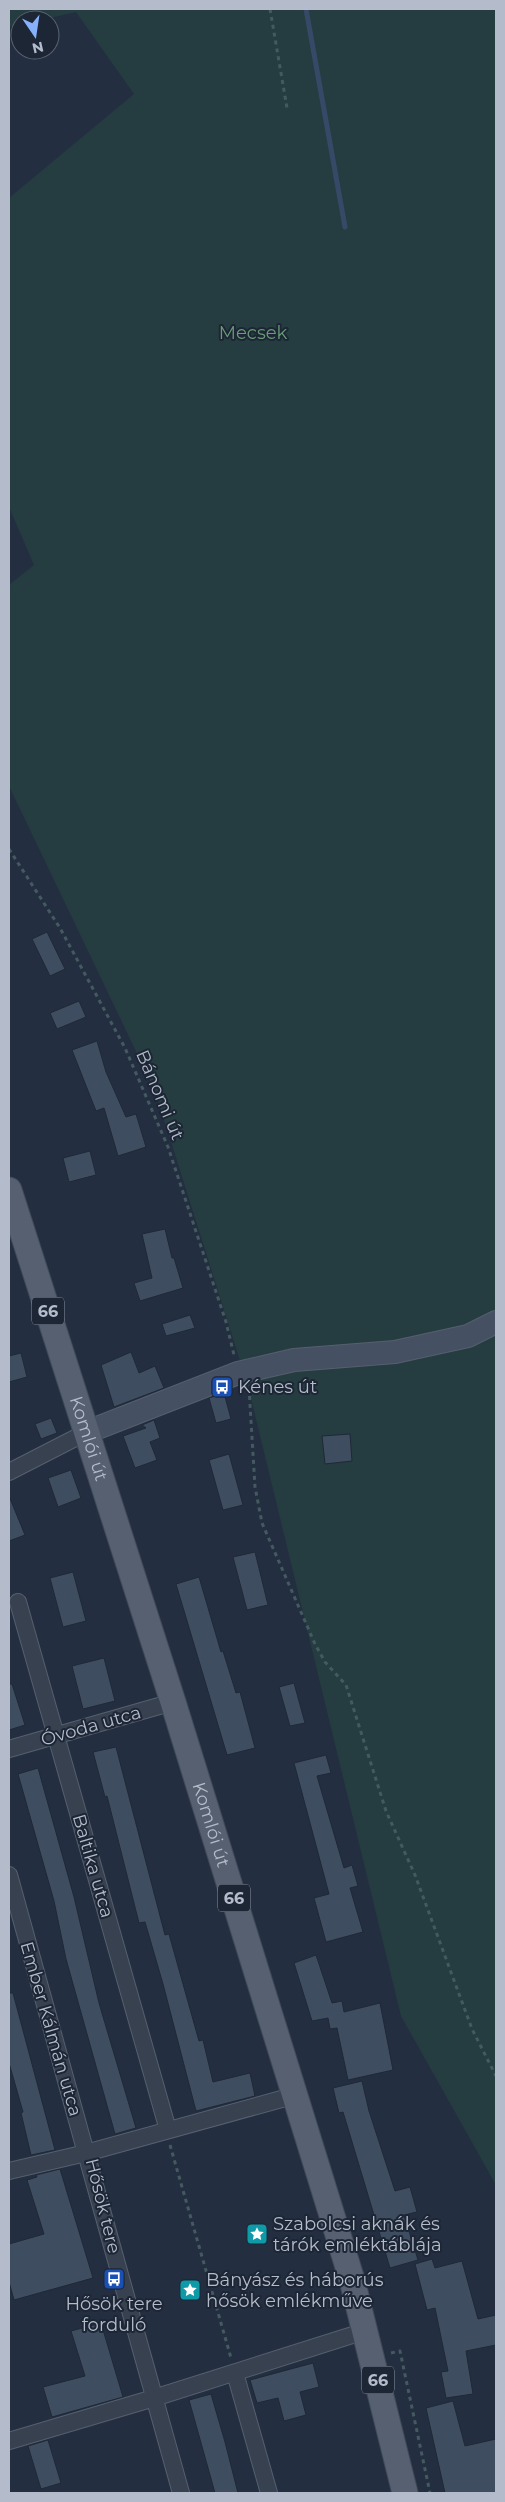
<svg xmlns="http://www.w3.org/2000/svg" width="505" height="2502" viewBox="0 0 505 2502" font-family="Montserrat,sans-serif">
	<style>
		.green { fill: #253d41 }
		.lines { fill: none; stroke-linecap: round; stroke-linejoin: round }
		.stream { stroke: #364a68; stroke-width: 5 }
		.building { fill: #3f4d60; stroke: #1f2837 }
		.street-casing { stroke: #565f6e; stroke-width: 18 }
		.secondary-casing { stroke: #565f6e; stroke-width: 24 }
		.primary-casing { stroke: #414a59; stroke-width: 27 }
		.path { stroke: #445a5e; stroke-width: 3; stroke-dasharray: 4 4; stroke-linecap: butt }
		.street { stroke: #384150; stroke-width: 16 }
		.secondary { stroke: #455063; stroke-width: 22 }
		.primary { stroke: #566070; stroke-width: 25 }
		.labels { text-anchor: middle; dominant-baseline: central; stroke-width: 4; stroke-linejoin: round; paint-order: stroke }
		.shield { fill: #1d2635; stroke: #878f9e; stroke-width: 1 }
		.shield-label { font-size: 16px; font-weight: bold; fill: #b4bccb }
		.park-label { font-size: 18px; fill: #6a9d77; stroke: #1d2635 }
		.street-label { font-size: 18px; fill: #b4bccb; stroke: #1d2635 }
		.poi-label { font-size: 18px; fill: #b4bccb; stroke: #1d2635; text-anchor: start }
	</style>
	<rect width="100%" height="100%" fill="#232f40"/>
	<path class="green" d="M9,9H496V2185L401,2016L248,1386L155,1091L9,786V585L34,565L9,507V198L134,94L76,12L41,20H20V25L9,27Z"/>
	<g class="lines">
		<path class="stream" d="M306,9L345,227"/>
	</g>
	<path class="building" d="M47,932L65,969L50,976L32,939Z
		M79,1001L86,1017L57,1029L50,1013Z
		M97,1041L106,1072L126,1117L136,1114L146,1147L118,1156L104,1108L96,1111L72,1050Z
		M90,1151L96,1175L69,1182L63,1158Z
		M165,1229L172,1258H174L183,1288L140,1301L134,1283L152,1278L142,1234Z
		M190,1315L195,1328L166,1336L162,1324Z
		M131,1352L139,1373L155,1366L164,1388L114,1407L101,1365Z
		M21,1353L27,1377L9,1382V1356Z
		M224,1393L231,1419L216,1423L209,1398Z
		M51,1418L57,1433L41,1439L35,1424Z
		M154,1420L160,1438L150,1442L157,1460L135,1468L123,1436L146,1428L142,1425Z
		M350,1434L352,1461L325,1464L322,1436Z
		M229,1454L243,1505L223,1510L209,1460Z
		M71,1470L81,1498L58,1507L48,1478Z
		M9,1496L25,1535L9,1541Z
		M255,1552L268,1605L247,1610L233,1557Z
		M73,1572L86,1621L63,1627L50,1578Z
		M199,1577L221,1652L223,1651L236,1693L240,1692L255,1748L227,1755L176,1584Z
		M104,1658L115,1701L83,1709L72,1666Z
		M294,1683L305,1723L290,1726L279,1687Z
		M9,1684H12L25,1725L9,1730Z
		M116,1747L165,1935L169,1934L199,2041L203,2040L213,2082L250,2073L255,2096L196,2111L163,1984L145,1922L139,1923L107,1796L105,1797L93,1752Z
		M326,1755L331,1773L317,1776L344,1868L352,1865L358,1886L350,1888L363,1932L326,1942L314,1898L329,1894L294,1763Z
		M38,1768L74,1897L99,2003L136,2128L115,2134L66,1959L54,1901L18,1774Z
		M316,1955L332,2003L342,2001L344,2012L380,2003L393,2070L348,2080L337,2028L330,2029L328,2018L312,2021L294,1963Z
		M9,1993H13L55,2150L31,2155L21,2113L23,2112L9,2063Z
		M362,2081L369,2111L395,2191L410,2187L417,2212L404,2215L418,2260L390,2268L343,2112L339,2113L333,2088Z
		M60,2169L93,2278L14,2300L9,2282V2244L44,2234L27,2180L37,2177L36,2175Z
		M432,2259L435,2268L462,2261L478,2319L496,2315V2345L466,2351L473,2394L446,2398L441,2372L448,2371L435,2308L427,2310L415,2264Z
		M101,2323L123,2397L52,2417L43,2387L85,2376L71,2331Z
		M313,2363L319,2387L300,2392L306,2415L284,2421L278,2398L257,2403L250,2380Z
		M211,2394L225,2442L238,2493H215L189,2400Z
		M453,2401L465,2446L496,2439V2493H445L426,2408Z
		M48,2440L61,2483L41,2489L28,2446Z"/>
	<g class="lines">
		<g class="street-casing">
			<path id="street" d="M9,1472L87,1432
				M18,1602L168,2130
				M9,1749L173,1702
				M9,1875L86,2153L9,2171
				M235,2373L269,2493
				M9,2441L154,2398L365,2331
				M181,2493L86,2153L296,2095"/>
		</g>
		<g class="secondary-casing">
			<path id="secondary" d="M87,1432L238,1373L294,1360L395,1352L468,1336L496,1322"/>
		</g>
		<g class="primary-casing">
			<g id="primary">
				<path id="s1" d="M9,1190L173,1702L352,2280L405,2493"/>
			</g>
		</g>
		<path class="path" d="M270,9L287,108
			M9,849L60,928L125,1048L168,1147L226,1322L234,1355
			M249,1388L255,1487L262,1523L315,1644L325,1662L346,1685L386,1811L415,1875L472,2029L496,2076
			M170,2145L231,2358
			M391,2353L400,2351L430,2493"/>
		<use href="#street" class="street"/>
		<use href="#secondary" class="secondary"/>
		<use href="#primary" class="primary"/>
	</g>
	<defs>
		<g id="bus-square" transform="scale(1.125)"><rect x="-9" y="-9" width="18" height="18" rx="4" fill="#1a4fb4" stroke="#1d2635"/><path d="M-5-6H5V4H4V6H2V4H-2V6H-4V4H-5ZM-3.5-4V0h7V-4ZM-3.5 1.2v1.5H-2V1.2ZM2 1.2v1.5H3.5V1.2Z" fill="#fff"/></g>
		<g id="sight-square" transform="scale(1.125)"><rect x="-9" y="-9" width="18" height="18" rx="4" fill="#0f9aa8" stroke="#1d2635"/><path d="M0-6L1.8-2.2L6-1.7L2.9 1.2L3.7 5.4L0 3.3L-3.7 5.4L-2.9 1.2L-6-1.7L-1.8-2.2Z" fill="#fff"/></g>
	</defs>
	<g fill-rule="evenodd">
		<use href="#bus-square" x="222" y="1387"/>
		<use href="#sight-square" x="257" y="2234"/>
		<use href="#bus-square" x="114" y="2279"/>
		<use href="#sight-square" x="190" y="2290"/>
	</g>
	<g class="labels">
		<g class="shield">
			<rect x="32" y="1297.5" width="32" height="27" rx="4"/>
			<rect x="218" y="1884.5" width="32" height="27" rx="4"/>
			<rect x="362" y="2366.5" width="32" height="27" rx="4"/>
		</g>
		<g class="shield-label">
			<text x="48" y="1311">66</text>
			<text x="234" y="1898">66</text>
			<text x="378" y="2380">66</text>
		</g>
		<g class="park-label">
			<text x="253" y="333">Mecsek</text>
		</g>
		<g class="street-label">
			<text transform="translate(160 1095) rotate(67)">Bánomi út</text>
			<text stroke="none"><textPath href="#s1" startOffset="261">Komlói út</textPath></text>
			<text transform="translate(91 1726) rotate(-16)">Óvoda utca</text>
			<text stroke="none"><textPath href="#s1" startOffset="666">Komlói út</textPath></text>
			<text transform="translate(93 1866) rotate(74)">Baltika utca</text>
			<text transform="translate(51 2029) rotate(74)">Ember Kálmán utca</text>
			<text transform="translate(103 2206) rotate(76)">Hősök tere</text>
		</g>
		<g class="poi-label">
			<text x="238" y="1387">Kénes út</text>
			<text x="273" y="2224">Szabolcsi aknák és<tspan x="273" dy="21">tárók emléktáblája</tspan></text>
			<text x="206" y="2280">Bányász és háborús<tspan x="206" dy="21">hősök emlékműve</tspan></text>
			<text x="114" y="2304" text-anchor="middle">Hősök tere<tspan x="114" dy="21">forduló</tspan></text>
		</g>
	</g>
	<rect width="505" height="2502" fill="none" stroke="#b4bccb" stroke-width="20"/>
	<g transform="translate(35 35) rotate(167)"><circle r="24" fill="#1d2635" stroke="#596271"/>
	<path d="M0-4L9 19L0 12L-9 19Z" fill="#87b1fd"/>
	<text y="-8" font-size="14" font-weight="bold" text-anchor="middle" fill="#b4bccb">N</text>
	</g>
</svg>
